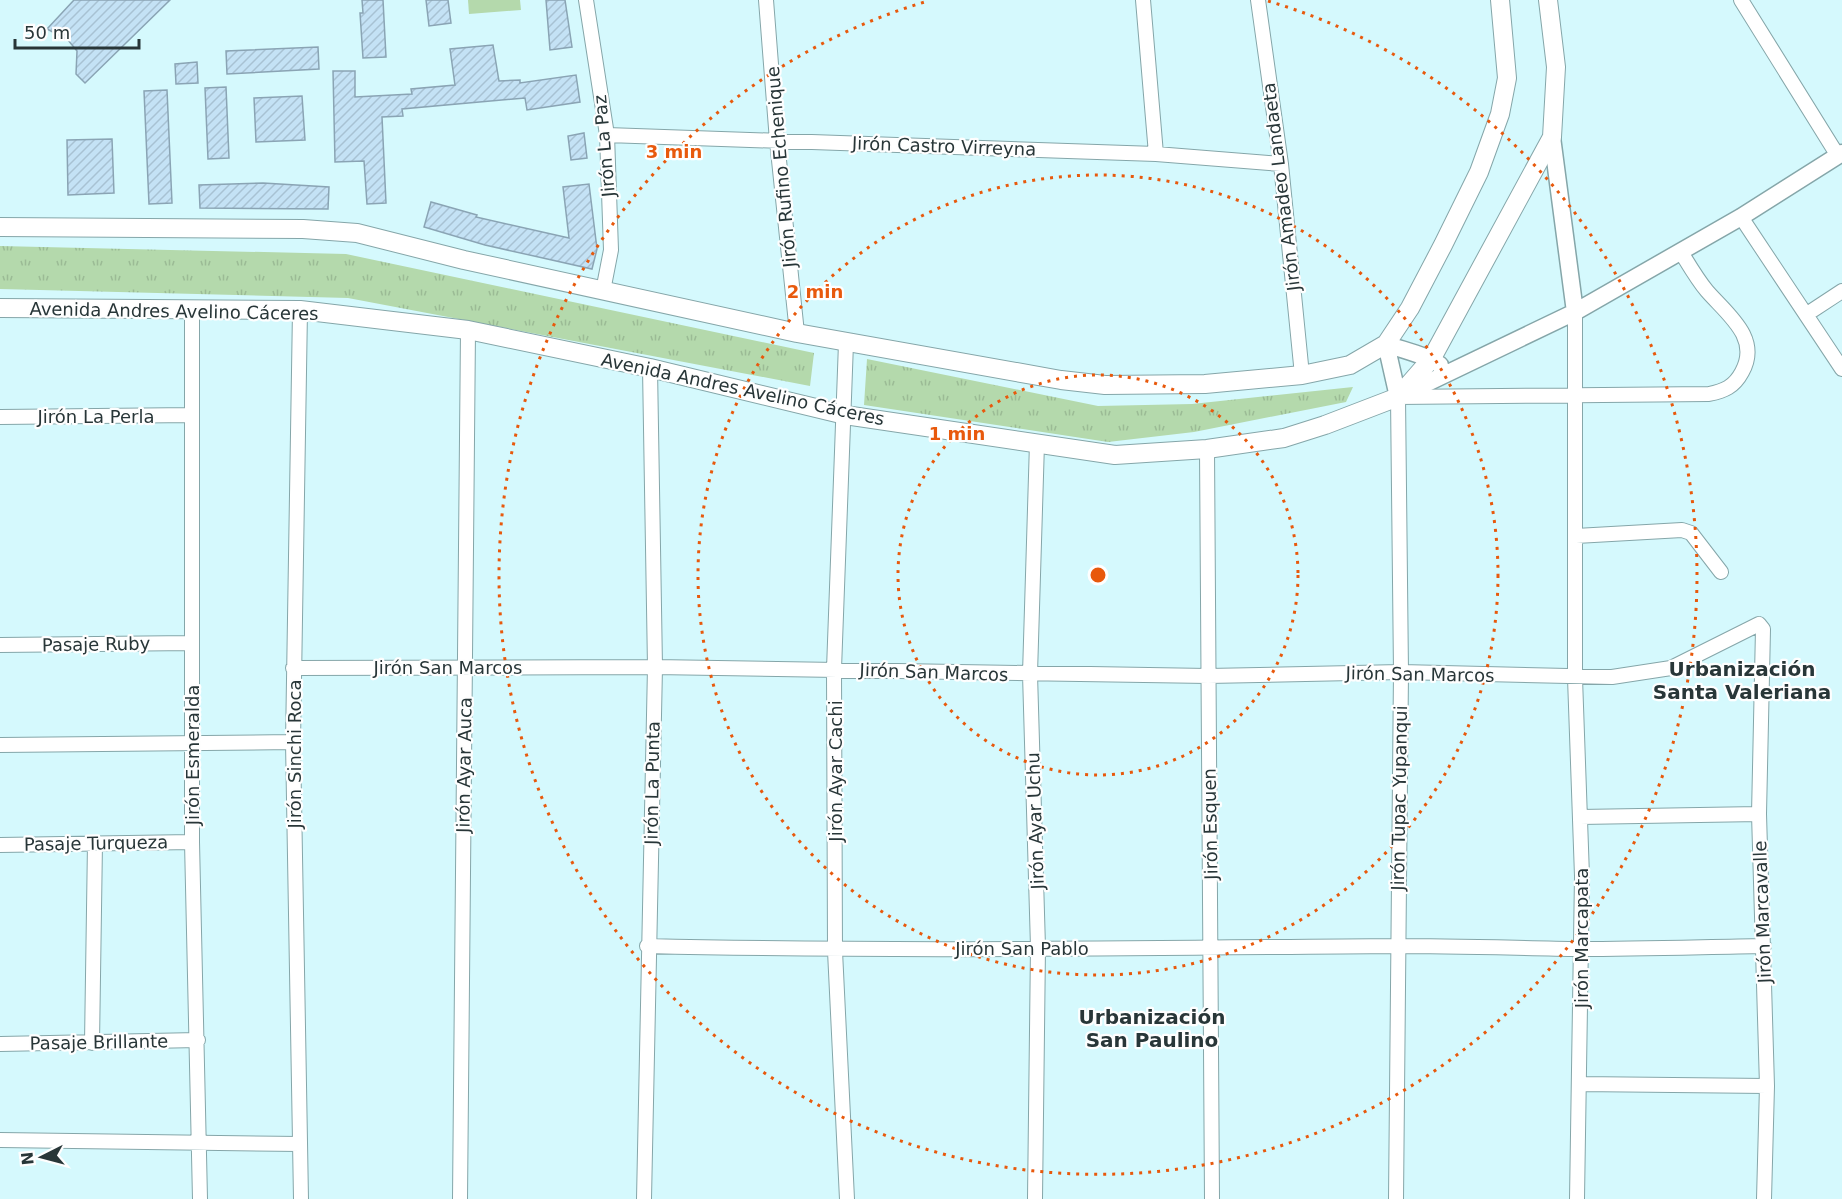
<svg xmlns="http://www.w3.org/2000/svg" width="1842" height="1199" viewBox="0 0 1842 1199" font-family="'DejaVu Sans',sans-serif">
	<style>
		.grass { fill: url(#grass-tufts) }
		.pitch { fill: #b4d9ac }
		.building { fill: url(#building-hatch); stroke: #8aa4b4; stroke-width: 1.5 }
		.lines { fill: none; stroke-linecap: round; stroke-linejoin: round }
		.minor-casing { stroke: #85a6a9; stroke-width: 16 }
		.tertiary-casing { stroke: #85a6a9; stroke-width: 19 }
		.secondary-casing { stroke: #85a6a9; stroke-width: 20 }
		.minor { stroke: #fff; stroke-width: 14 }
		.tertiary { stroke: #fff; stroke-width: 16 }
		.secondary { stroke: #fff; stroke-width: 18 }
		.ring { fill: none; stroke: #e8590c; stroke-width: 3; stroke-dasharray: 3 6 }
		.labels { text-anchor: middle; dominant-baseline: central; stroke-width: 4.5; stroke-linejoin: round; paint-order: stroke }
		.street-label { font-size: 18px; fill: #283638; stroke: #fefefe }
		.neighbourhood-label { font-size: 20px; font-weight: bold; fill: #283638; stroke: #fefefe }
		.centre { fill: #e8590c; stroke: #fefefe; stroke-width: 3 }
		.ring-label { font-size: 18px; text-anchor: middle; font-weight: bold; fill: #e8590c; stroke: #fefefe; stroke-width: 4.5; stroke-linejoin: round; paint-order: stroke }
	</style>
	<defs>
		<pattern id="grass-tufts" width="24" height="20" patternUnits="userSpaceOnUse" patternTransform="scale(1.5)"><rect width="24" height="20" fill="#b4d9ac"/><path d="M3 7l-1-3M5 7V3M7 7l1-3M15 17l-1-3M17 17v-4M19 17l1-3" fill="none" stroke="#9bbb95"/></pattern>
		<pattern id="building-hatch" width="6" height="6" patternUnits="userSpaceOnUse" patternTransform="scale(1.5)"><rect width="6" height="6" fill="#c4e2f5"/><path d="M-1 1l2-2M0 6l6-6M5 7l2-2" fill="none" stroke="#a8c2d3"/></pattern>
	</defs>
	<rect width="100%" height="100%" fill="#d5f9fd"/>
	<path class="grass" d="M0,246L346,254L814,353L810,386L348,298L0,289Z
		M867,359L1098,406L1192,404L1353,387L1346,402L1194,432L1108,442L864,405Z"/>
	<path class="pitch" d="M468,0H520L521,10L469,14Z"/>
	<path class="building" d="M74,0H170L85,83L76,74L77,51L68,40L47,29Z
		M362,0H383L386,57L363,58L360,13H363Z
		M426,0H448L451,23L429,26Z
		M546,0H565L572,47L550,50Z
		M493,45L499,81L520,80V83L576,75L580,102L527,110L525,98L402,109L403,116L382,117L386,203L367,204L364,161L335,162L333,71H355V97L412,94L411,89L455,85L450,49Z
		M318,47L319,69L227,74L226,51Z
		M197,62L198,83L176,84L175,64Z
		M226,87L229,158L208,159L205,88Z
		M167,90L172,203L149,204L144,91Z
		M302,96L305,140L256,142L254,98Z
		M584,133L587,158L571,160L568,136Z
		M112,139L114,193L68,195L67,140Z
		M263,183L329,187L328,209L200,208L199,185Z
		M589,184L597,249L592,269L485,245L424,227L431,202L477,215L476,217L569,238L563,187Z"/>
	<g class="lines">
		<g class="minor-casing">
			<path id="minor" d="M586,0L607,135L611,250L603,291
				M766,0L777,141L797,333
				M1143,0L1156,154
				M1258,0L1281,164L1302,375
				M1741,0L1838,156
				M607,135L1156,154L1281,164
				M1741,217L1842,369
				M192,310V842L200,1199
				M300,310L293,742L301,1199
				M1575,312V678L1582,876L1577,1199
				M1807,314L1842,291
				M846,343L834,669L835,951L847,1199
				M0,417L192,415
				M1207,449L1212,1199
				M1576,536L1682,530L1691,533L1721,572
				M0,645L192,643
				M293,668L655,667L1208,676L1401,672L1612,677L1671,668L1759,624L1763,629L1759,814L1767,1086L1764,1199
				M0,745L293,742
				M1580,817L1759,814
				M0,845L192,842
				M647,946C896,952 1145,948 1394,946C1455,946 1517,948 1579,949C1641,949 1702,947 1764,946
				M92,1043L95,843
				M0,1044L198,1040
				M1579,1084L1767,1086
				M0,1140L300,1144
				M460,1199L468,330
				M644,1199L655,667L650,368
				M1035,1199L1038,947L1030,674L1037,443
				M1396,1199L1401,672L1398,397L1709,394C1724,391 1734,387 1742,372C1761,338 1727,314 1707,291C1697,279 1689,265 1681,252"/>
		</g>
		<g class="tertiary-casing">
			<path id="tertiary" d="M1552,137L1575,312
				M1386,344L1398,397L1575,312L1741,217L1842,153
				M1386,344C1402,350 1429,356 1440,365"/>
		</g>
		<g class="secondary-casing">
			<path id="secondary" d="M0,227L303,229L357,233L464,260L797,333L1061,380L1105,385L1205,384L1302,375L1350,365L1386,344L1410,308L1443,245L1479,172L1500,114L1507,78L1500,0
				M0,308L300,310L468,330L650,368L845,415L1115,455L1207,449L1284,438L1325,425L1398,397L1432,358L1552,137L1556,67L1548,0"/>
		</g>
		<use href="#minor" class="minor"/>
		<use href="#tertiary" class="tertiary"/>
		<use href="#secondary" class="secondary"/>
	</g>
	<g class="ring">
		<circle cx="1098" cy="575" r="200"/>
		<circle cx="1098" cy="575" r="400"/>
		<path d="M1268 1A599 599 0 1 1 928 1"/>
	</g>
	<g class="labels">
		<g class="street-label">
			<text transform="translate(604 146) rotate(-95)">Jirón La Paz</text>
			<text transform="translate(944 146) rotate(2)">Jirón Castro Virreyna</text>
			<text transform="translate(781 167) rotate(-95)">Jirón Rufino Echenique</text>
			<text transform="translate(1281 187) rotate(-97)">Jirón Amadeo Landaeta</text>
			<text transform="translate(174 311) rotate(1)">Avenida Andres Avelino Cáceres</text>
			<text transform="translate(743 389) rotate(12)">Avenida Andres Avelino Cáceres</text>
			<text x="96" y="416">Jirón La Perla</text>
			<text transform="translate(96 644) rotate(-1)">Pasaje Ruby</text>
			<text x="448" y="667">Jirón San Marcos</text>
			<text transform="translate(934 672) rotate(2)">Jirón San Marcos</text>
			<text transform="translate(1420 674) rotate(1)">Jirón San Marcos</text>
			<text transform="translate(294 754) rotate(-90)">Jirón Sinchi Roca</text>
			<text transform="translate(192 755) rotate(-90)">Jirón Esmeralda</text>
			<text transform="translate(464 765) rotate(-89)">Jirón Ayar Auca</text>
			<text transform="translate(835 771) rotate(-90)">Jirón Ayar Cachi</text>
			<text transform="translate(652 783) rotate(-89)">Jirón La Punta</text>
			<text transform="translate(1399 798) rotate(-89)">Jirón Tupac Yupanqui</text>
			<text transform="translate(1035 821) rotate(-92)">Jirón Ayar Uchu</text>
			<text transform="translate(1210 824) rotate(-91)">Jirón Esquen</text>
			<text transform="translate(96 843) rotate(-1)">Pasaje Turqueza</text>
			<text transform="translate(1762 912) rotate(-92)">Jirón Marcavalle</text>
			<text transform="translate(1581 938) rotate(-90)">Jirón Marcapata</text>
			<text x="1022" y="948">Jirón San Pablo</text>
			<text transform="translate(99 1042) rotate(-1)">Pasaje Brillante</text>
		</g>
		<g class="neighbourhood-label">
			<text x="1742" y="669">Urbanización<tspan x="1742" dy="23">Santa Valeriana</tspan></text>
			<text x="1152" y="1017">Urbanización<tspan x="1152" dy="23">San Paulino</tspan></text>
		</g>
	</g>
	<circle cx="1098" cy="575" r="9" class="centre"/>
	<g class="ring-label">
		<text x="674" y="158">3 min</text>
		<text x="815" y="298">2 min</text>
		<text x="957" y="440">1 min</text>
	</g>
	<g transform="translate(42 1157) rotate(264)" stroke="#fefefe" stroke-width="4.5" paint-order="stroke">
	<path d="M0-4.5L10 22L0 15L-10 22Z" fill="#283638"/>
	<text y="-9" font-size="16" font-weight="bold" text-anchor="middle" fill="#283638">N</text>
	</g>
	<path d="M15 39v9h124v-9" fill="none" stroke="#283638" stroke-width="3"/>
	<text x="24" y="39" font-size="18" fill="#283638" stroke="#fefefe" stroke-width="4.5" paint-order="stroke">50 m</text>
</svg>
